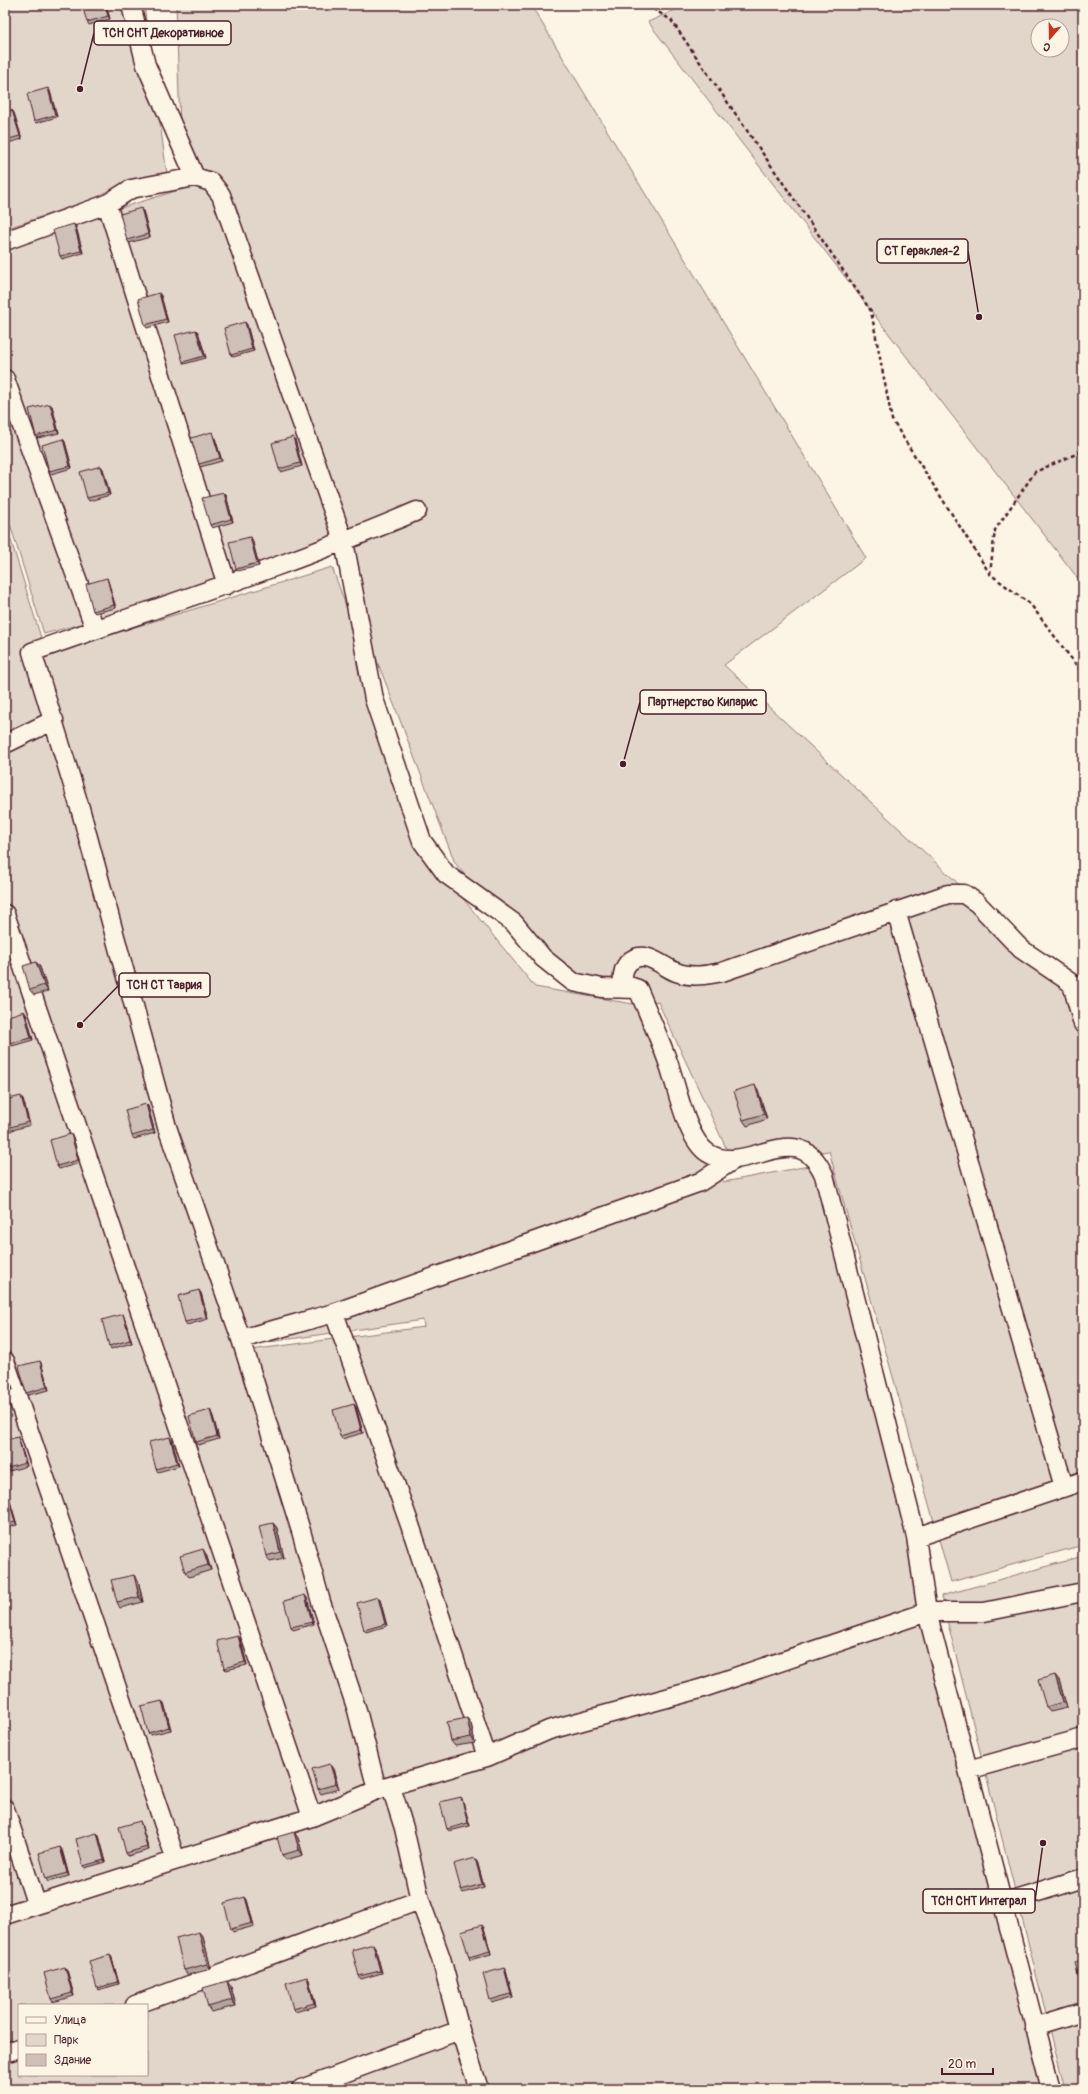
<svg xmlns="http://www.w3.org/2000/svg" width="1088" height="2094" viewBox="0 0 1088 2094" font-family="Pangolin,sans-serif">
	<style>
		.green { fill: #e2d5ca; stroke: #967a7a; fill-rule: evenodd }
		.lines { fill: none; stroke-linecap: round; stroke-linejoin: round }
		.minor-casing { stroke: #4a1f2b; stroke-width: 21 }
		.path { stroke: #4a1f2b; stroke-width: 2.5; stroke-dasharray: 4 3; stroke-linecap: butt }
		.minor { stroke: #fcf5e5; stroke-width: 18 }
		.wall { fill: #b2a59d; stroke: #4a1f2b }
		.shaded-wall { fill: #918680; stroke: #4a1f2b }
		.building { fill: #cfc0b7; stroke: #4a1f2b }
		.leader { fill: none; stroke: #4a1f2b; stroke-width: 1.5 }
		.callout-dot { fill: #4a1f2b; stroke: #fcf5e5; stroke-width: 1.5 }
		.callout { fill: #fcf5e5; stroke: #4a1f2b; stroke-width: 1.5 }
		.callout-label { font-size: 12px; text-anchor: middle; font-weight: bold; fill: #4a1f2b }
	</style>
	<rect width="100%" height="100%" fill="#fcf5e5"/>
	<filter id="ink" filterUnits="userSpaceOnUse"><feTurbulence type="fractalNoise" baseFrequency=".025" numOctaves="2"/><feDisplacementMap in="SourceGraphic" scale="8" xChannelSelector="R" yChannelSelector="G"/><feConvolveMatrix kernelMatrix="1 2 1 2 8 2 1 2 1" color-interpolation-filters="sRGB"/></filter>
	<g filter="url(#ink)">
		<path class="green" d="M5,5H144L167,174L5,229Z
			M176,5H531L866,558L724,665L1083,1000V1545L951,1582L829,1151L734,1165L658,1002L548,975L455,863L336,554L44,634L5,508V244L182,189Z
			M686,5H1083V585L648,22ZM1038,26H1062V50H1038Z
			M5,521L46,654L332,567L443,874L535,987L639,1005L724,1182L819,1164L1060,2089H5ZM423,1320L424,1327L250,1350L248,1345ZM19,2005H147V2075H19Z
			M1083,1556V2089H1065L941,1596Z"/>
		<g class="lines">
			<g class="minor-casing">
				<path id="minor" d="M131,5L146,65L195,177
					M107,204L227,585
					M5,241L107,204L131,189L195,177L211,182L221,195L344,542L374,699L422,841L446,874L514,923L543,958L573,982L602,988L636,989
					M5,379L95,629
					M5,744L54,720
					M896,911L1064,1487
					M5,914L312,1817
					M1072,984L1083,1024
					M334,1313L410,1525L487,1757
					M241,1339L334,1313L700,1182L735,1159
					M5,1361L176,1860
					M916,1537L1083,1481
					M968,1770L1083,1738
					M391,1787L404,1828L420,1900L441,1958L460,2030L479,2089
					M377,1790L357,1710L321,1602L301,1531L241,1339L167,1127L80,808L32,652C161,606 291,565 417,511
					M5,1809L36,1903
					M1002,1903L1083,1878
					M5,1915L312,1817L377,1790L487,1757L549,1730L700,1689L927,1612H984L1083,1592
					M135,2005L420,1900
					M1034,2027L1083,2012
					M5,2053L19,2048
					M301,2089L460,2030
					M1051,2089L927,1612L916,1537L824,1175C797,1114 747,1178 708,1153C686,1139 677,1086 668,1062C659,1037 648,1013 638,989L623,984C622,976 623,969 628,963C644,947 661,966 676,972C691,978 707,975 722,972L948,894H964L977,903L1021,949L1083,991"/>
			</g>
			<path class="path" d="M647,5L671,20L871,311L892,420L990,574L1031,605L1083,674
				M990,574L995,530L1035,472L1083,451"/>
			<use href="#minor" class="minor"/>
		</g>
		<path class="wall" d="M106,5L110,19L89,25L87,22Z
			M48,88L50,91L57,117L36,123L34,121Z
			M12,110L14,113L22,139L5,144V112Z
			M143,211L150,237L129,243L127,240Z
			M76,227L83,253L62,259L60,256Z
			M159,293L161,296L168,322L147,328L145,325Z
			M245,322L247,325L254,351L233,357L231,355Z
			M196,330L198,332L206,358L184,364L183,362Z
			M50,404L52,406L59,433L38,438L36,436Z
			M214,435L222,461L200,467L199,464Z
			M63,439L65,442L72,468L51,474L49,471Z
			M295,440L302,466L281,472L279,469Z
			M103,469L110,495L89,501L87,498Z
			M224,493L226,495L233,522L212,528L210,525Z
			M250,537L252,539L259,566L238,571L236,569Z
			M108,581L116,608L95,613L93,611Z
			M5,949L10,967L5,968Z
			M36,962L40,967L48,991L34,995L30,990Z
			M26,1014L33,1040L12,1046L10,1043Z
			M755,1085L758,1090L767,1119L747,1126L743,1120Z
			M23,1099L30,1125L9,1131L7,1128Z
			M148,1106L155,1133L134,1139L132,1136Z
			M73,1137L80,1163L59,1169L57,1166Z
			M201,1293L208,1319L187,1325L185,1322Z
			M123,1314L124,1317L132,1343L111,1349L109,1346Z
			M5,1363L13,1390L5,1392Z
			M41,1363L49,1390L28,1395L26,1393Z
			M356,1407L363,1433L342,1439L340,1436Z
			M210,1410L212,1413L219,1439L198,1445L196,1442Z
			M18,1437L19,1440L27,1466L6,1472L5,1471V1440Z
			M172,1440L179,1466L158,1472L156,1469Z
			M5,1496H8L9,1498L17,1525L5,1528Z
			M273,1523L277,1528L284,1558L270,1561L266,1556Z
			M206,1554L211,1570L189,1577L185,1572Z
			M138,1580L143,1602L120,1608L117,1602Z
			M378,1597L380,1600L387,1626L366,1632L364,1630Z
			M307,1598L314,1624L293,1630L291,1627Z
			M240,1639L247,1665L226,1670L224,1668Z
			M1059,1680L1067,1708L1050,1712L1046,1707Z
			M162,1701L164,1703L171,1730L150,1735L148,1733Z
			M471,1723L475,1743L455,1746L451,1741Z
			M333,1769L339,1789L321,1794L318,1789Z
			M461,1797L462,1799L470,1826L449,1831L447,1829Z
			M140,1821L141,1824L149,1850L128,1856L126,1853Z
			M294,1832L298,1838L303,1855L286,1860L282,1855Z
			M97,1833L99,1836L106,1862L85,1868L83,1866Z
			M60,1847L62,1850L69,1876L48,1882L46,1879Z
			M475,1858L477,1861L484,1887L463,1893L461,1890Z
			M245,1897L247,1900L254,1926L233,1932L231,1929Z
			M482,1925L484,1928L491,1954L470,1960L469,1957Z
			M203,1937L211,1969L188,1975L184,1970Z
			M375,1947L382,1973L361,1979L359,1976Z
			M110,1955L112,1958L119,1984L98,1990L97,1988Z
			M1083,1960V1986H1082L1080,1983Z
			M504,1968L506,1971L513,1997L492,2003L490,2000Z
			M67,1970L74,1996L53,2002L51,1999Z
			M307,1977L309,1980L316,2006L295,2012L293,2009Z
			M231,1987L236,2006L211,2012L208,2007Z"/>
		<path class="shaded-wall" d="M105,5H106L110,19L108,16Z
			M48,88L50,91L57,117L55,115Z
			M12,110L14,113L22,139L20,136Z
			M141,208L143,211L150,237L148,234Z
			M74,224L76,227L83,253L81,251Z
			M159,293L161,296L168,322L166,319Z
			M245,322L247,325L254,351L252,349Z
			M196,330L198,332L206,358L204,356Z
			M50,404L52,406L59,433L57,430Z
			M212,432L214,435L222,461L220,458Z
			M293,437L295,440L302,466L300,463Z
			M63,439L65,442L72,468L70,466Z
			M101,466L103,469L110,495L108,493Z
			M224,493L226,495L233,522L231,519Z
			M250,537L252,539L259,566L257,563Z
			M107,578L108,581L116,608L114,605Z
			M5,949L10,967L8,964L5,953Z
			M36,962L40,967L48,991L44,985Z
			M24,1011L26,1014L33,1040L31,1038Z
			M755,1085L758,1090L767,1119L764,1114Z
			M21,1096L23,1099L30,1125L28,1122Z
			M146,1104L148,1106L155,1133L153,1130Z
			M71,1134L73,1137L80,1163L78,1160Z
			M199,1290L201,1293L208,1319L206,1317Z
			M123,1314L124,1317L132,1343L130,1340Z
			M40,1361L41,1363L49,1390L47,1387Z
			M5,1363L6,1364L13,1390L11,1388L5,1366Z
			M354,1404L356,1407L363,1433L361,1430Z
			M210,1410L212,1413L219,1439L217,1436Z
			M18,1437L19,1440L27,1466L25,1463Z
			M170,1437L172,1440L179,1466L177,1463Z
			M8,1496L9,1498L17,1525L15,1522Z
			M273,1523L277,1528L284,1558L280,1552Z
			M203,1549L206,1554L211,1570L208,1565Z
			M134,1575L138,1580L143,1602L139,1597Z
			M305,1595L307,1598L314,1624L312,1622Z
			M378,1597L380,1600L387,1626L385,1624Z
			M238,1636L240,1639L247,1665L245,1662Z
			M1055,1675L1059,1680L1067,1708L1063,1702Z
			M162,1701L164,1703L171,1730L169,1727Z
			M467,1718L471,1723L475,1743L471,1737Z
			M330,1764L333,1769L339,1789L336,1784Z
			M461,1797L462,1799L470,1826L468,1823Z
			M140,1821L141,1824L149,1850L147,1847Z
			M294,1832L298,1838L303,1855L299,1850Z
			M97,1833L99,1836L106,1862L104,1860Z
			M60,1847L62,1850L69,1876L67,1873Z
			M475,1858L477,1861L484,1887L482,1884Z
			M245,1897L247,1900L254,1926L252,1923Z
			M482,1925L484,1928L491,1954L490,1951Z
			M199,1932L203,1937L211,1969L207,1964Z
			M373,1944L375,1947L382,1973L380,1971Z
			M110,1955L112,1958L119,1984L118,1982Z
			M65,1967L67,1970L74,1996L72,1993Z
			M504,1968L506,1971L513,1997L511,1994Z
			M307,1977L309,1980L316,2006L314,2003Z
			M227,1981L231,1987L236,2006L232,2000Z"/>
		<path class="building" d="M82,5H105L108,16L87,22Z
			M48,88L55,115L34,121L27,94Z
			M12,110L20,136L5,140V112Z
			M141,208L148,234L127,240L120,214Z
			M74,224L81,251L60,256L53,230Z
			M159,293L166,319L145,325L138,299Z
			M245,322L252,349L231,355L224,328Z
			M196,330L204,356L183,362L175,335Z
			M50,404L57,430L36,436L29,409Z
			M212,432L220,458L199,464L191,438Z
			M293,437L300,463L279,469L272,443Z
			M63,439L70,466L49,471L42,445Z
			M101,466L108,493L87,498L80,472Z
			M224,493L231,519L210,525L202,498Z
			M250,537L257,563L236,569L229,542Z
			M107,578L114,605L93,611L86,584Z
			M5,953L8,964L5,965Z
			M36,962L44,985L30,990L23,966Z
			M24,1011L31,1038L10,1043L5,1025V1017Z
			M755,1085L764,1114L743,1120L734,1091Z
			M21,1096L28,1122L7,1128L5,1121V1100Z
			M146,1104L153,1130L132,1136L125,1110Z
			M71,1134L78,1160L57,1166L50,1140Z
			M199,1290L206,1317L185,1322L178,1296Z
			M123,1314L130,1340L109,1346L102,1320Z
			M40,1361L47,1387L26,1393L19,1366Z
			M5,1366L11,1388L5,1389Z
			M354,1404L361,1430L340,1436L333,1410Z
			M210,1410L217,1436L196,1442L189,1416Z
			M18,1437L25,1463L5,1469V1440Z
			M170,1437L177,1463L156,1469L149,1442Z
			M5,1496H8L15,1522L5,1525Z
			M273,1523L280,1552L266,1556L259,1526Z
			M203,1549L208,1565L185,1572L180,1556Z
			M134,1575L139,1597L117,1602L111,1580Z
			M305,1595L312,1622L291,1627L284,1601Z
			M378,1597L385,1624L364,1630L357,1603Z
			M238,1636L245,1662L224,1668L217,1641Z
			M1055,1675L1063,1702L1046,1707L1038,1680Z
			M162,1701L169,1727L148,1733L141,1706Z
			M467,1718L471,1737L451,1741L447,1722Z
			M330,1764L336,1784L318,1789L312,1769Z
			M461,1797L468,1823L447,1829L440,1802Z
			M140,1821L147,1847L126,1853L119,1827Z
			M294,1832L299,1850L282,1855L277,1837Z
			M97,1833L104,1860L83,1866L76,1839Z
			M60,1847L67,1873L46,1879L39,1853Z
			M475,1858L482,1884L461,1890L454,1864Z
			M245,1897L252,1923L231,1929L224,1903Z
			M482,1925L490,1951L469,1957L461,1931Z
			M199,1932L207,1964L184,1970L176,1938Z
			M373,1944L380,1971L359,1976L352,1950Z
			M110,1955L118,1982L97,1988L89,1961Z
			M1083,1960V1983H1080L1075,1962Z
			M65,1967L72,1993L51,1999L44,1973Z
			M504,1968L511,1994L490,2000L483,1974Z
			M307,1977L314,2003L293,2009L286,1983Z
			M227,1981L232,2000L208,2007L203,1988Z"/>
	</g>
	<path class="leader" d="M80 89L94 33M979 317L968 251M623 764L640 702M80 1025L119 985M1043 1843L1035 1901"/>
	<g class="callout-dot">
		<circle cx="80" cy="89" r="4"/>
		<circle cx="979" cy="317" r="4"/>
		<circle cx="623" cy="764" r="4"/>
		<circle cx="80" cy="1025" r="4"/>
		<circle cx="1043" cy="1843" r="4"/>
	</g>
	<g class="callout">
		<rect x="94" y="21" width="137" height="24" rx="4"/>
		<rect x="877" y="239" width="91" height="24" rx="4"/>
		<rect x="640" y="690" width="126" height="24" rx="4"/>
		<rect x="119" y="973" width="91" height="24" rx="4"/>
		<rect x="923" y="1889" width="112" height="24" rx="4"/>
	</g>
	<g class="callout-label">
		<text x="163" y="37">ТСН СНТ Декоративное</text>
		<text x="922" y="255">СТ Гераклея-2</text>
		<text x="703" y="706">Партнерство Кипарис</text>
		<text x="164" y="989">ТСН СТ Таврия</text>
		<text x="979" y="1905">ТСН СНТ Интеграл</text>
	</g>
	<rect width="1088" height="2094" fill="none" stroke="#fcf5e5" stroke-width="20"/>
	<rect x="10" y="10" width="1068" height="2074" fill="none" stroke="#4a1f2b" stroke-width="1.5" filter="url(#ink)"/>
	<rect x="18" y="2004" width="130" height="72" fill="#fcf5e5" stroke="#b59f9b"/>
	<rect x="26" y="2017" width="20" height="6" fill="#fcf5e5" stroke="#b59f9b"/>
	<text x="54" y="2024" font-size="12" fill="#4a1f2b">Улица</text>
	<rect x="26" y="2034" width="20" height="12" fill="#e2d5ca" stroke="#b59f9b"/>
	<text x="54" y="2044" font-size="12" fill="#4a1f2b">Парк</text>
	<rect x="26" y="2054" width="20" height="12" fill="#cfc0b7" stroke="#b59f9b"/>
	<text x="54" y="2064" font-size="12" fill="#4a1f2b">Здание</text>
	<g transform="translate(1050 38) rotate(200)"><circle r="19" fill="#fcf5e5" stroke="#b59f9b"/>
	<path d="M0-3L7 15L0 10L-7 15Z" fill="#c8321e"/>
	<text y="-6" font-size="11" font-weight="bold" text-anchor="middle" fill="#4a1f2b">С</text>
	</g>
	<path d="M942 2068v6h51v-6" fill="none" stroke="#4a1f2b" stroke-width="2"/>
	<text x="948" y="2068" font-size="12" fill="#4a1f2b" stroke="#fcf5e5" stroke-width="3" paint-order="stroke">20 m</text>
</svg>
